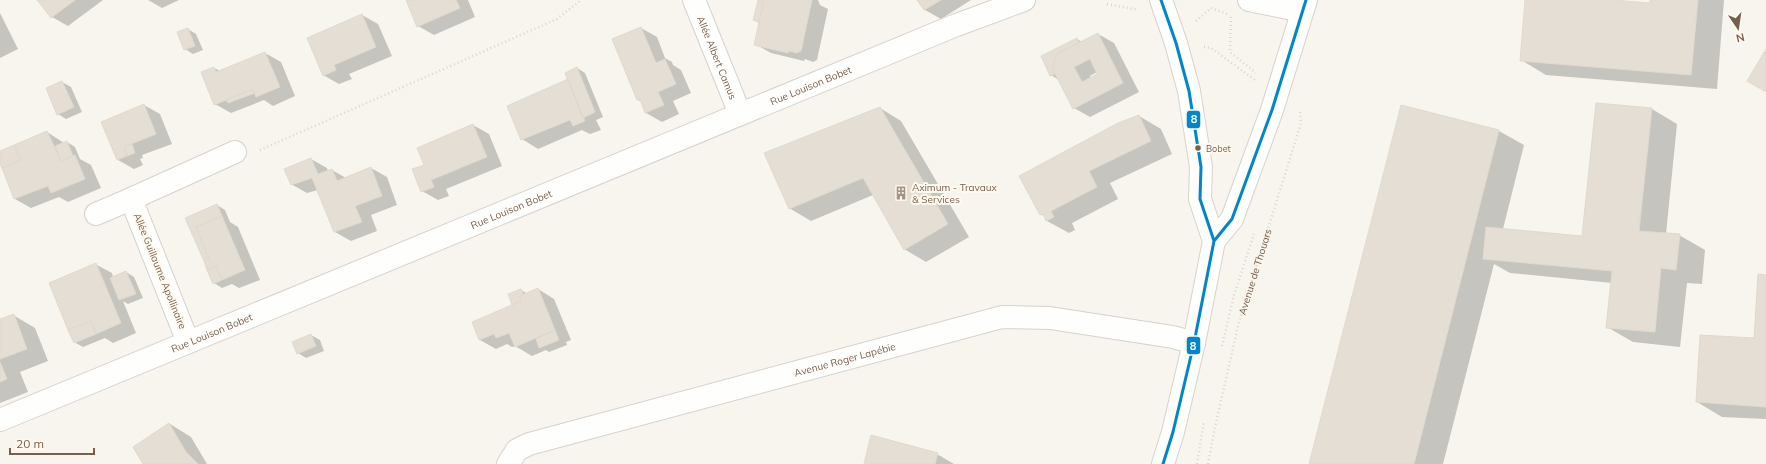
<svg xmlns="http://www.w3.org/2000/svg" width="1766" height="464" viewBox="0 0 1766 464" font-family="Mulish,sans-serif">
	<style>
		.shadow { fill: #0003; fill-rule: evenodd }
		.building { fill: #e5ded5; stroke: #e1d9cf; fill-rule: evenodd }
		.lines { fill: none; stroke-linecap: round; stroke-linejoin: round }
		.street-casing { stroke: #d7d2cc; stroke-width: 24 }
		.secondary-casing { stroke: #d8d2cb; stroke-width: 24 }
		.path { stroke: #dad5cf; stroke-width: 2.5; stroke-dasharray: 1 3; stroke-linecap: butt }
		.street { stroke: #fefefc; stroke-width: 22 }
		.secondary { stroke: #fefefc; stroke-width: 22 }
		.bus-1-casing { stroke: #fffaf0; stroke-width: 6 }
		.bus-1 { stroke: #0086cb; stroke-width: 3 }
		.bus-dot { fill: #785f4c; stroke: #fffaf0; stroke-width: 1.5 }
		.labels { text-anchor: middle; dominant-baseline: central; stroke-width: 4; stroke-linejoin: round; paint-order: stroke }
		.bus-label { font-size: 9px; fill: #785f4c; stroke: #fffaf0; text-anchor: start }
		.street-label { font-size: 10px; fill: #785f4c; stroke: #fffaf0 }
		.poi-label { font-size: 10px; fill: #785f4c; stroke: #fffaf0; text-anchor: start }
		.line-badge { stroke: #fffaf0; stroke-width: 1.5 }
		.badge-label { font-size: 11px; text-anchor: middle; font-weight: bold; fill: #fff }
	</style>
	<rect width="100%" height="100%" fill="#f8f5ee"/>
	<path class="shadow" d="M38,0H103L68,26L52,17Z
		M148,0H179L162,8Z
		M407,0H468L475,17L434,35L418,26Z
		M759,0H818L820,5L828,9L817,60L813,62L805,59L804,61L771,53L755,44L759,23L754,20Z
		M919,0H971L941,19L925,10Z
		M1526,0H1602L1651,4V0H1724L1717,89L1546,75L1521,60Z
		M0,13L18,49L0,58Z
		M362,15L378,24L392,56L349,74L352,79L339,84L323,75Z
		M641,28L657,37L665,58L672,62L673,65L681,70L691,93L673,101L679,114L662,122L646,113L642,102L638,100Z
		M188,29L196,34L203,50L193,54L185,49Z
		M1098,34L1114,43L1139,92L1090,117L1074,108L1059,80L1051,75L1042,57L1077,39L1082,42ZM1097,72L1099,75L1091,79L1090,76Z
		M265,53L281,62L295,96L273,106L264,100L231,113L215,104L214,68L220,71Z
		M577,68L585,73L603,117L596,120L601,130L590,134L582,130L538,149L522,139Z
		M62,82L71,87L82,112L66,119L58,114Z
		M144,105L160,114L172,144L142,155L143,158L140,159L143,165L134,169L118,160Z
		M1402,106L1499,131L1524,145L1503,229L1583,237L1652,109L1677,124L1666,234L1679,235L1705,250L1702,284L1687,283L1680,347L1633,342L1607,327L1612,283L1510,273L1494,264L1443,464H1310Z
		M880,108L901,121L969,237L926,262L904,249L873,195L811,221L789,208Z
		M1139,116L1161,129L1172,154L1110,183L1118,199L1072,223L1075,230L1069,233L1047,221L1045,217L1041,214Z
		M473,125L489,134L502,166L446,189L449,196L438,200L422,191L425,165Z
		M47,132L64,143L67,142L75,147L80,159L91,165L101,188L68,202L59,197L31,208L15,199L0,162V152Z
		M311,159L327,168L328,172L332,170L346,178L371,168L387,177L397,205L371,215L377,231L351,241L335,232L318,190L307,193L291,184Z
		M217,205L225,210L230,222L238,227L260,280L239,288L232,284L222,288L214,283Z
		M95,264L112,273L113,277L126,272L134,277L143,298L128,304L123,301L136,333L113,343L105,338L83,347L74,342Z
		M1766,276V419L1722,417L1697,402L1755,339Z
		M538,289L554,299L571,340L566,342L567,345L549,352L546,350L532,356L515,346L512,347L507,344L496,349L480,340L513,305L521,290L528,294Z
		M13,315L35,328L48,361L20,372L28,392L0,403V321Z
		M311,335L320,340L324,351L306,358L298,353Z
		M170,424L191,437L207,464H145Z
		M937,454L954,464H865Z"/>
	<path class="building" d="M37,0H75L51,18Z
		M406,0H456L460,8L417,27Z
		M758,0H764L759,22L753,20Z
		M764,0H812L801,51L797,53L789,51L788,53L754,45Z
		M917,0H941L924,10Z
		M1525,0H1613L1650,3V0H1698L1691,75L1520,61Z
		M362,14L376,47L334,65L336,70L323,76L307,38Z
		M641,27L656,63L665,59L676,84L658,92L664,105L645,113L640,99L637,100L612,39Z
		M188,28L195,46L184,50L177,32Z
		M1098,33L1123,83L1073,109L1052,68L1057,54ZM1090,59L1097,74L1082,82L1074,67Z
		M1077,38L1079,43L1057,54L1052,68L1055,74L1050,76L1041,56Z
		M1766,49V92L1747,81Z
		M265,52L280,87L256,97L253,89L214,105L201,72L214,67L216,72Z
		M577,67L595,112L583,118L565,73Z
		M568,79L585,121L573,126L570,120L521,140L507,106Z
		M62,81L74,107L57,115L46,88Z
		M253,89L255,93L228,103L226,100Z
		M1596,103L1652,108L1639,231L1680,234L1676,270L1661,268L1655,332L1606,328L1612,271L1483,259L1486,227L1582,236Z
		M144,104L156,134L124,147L127,156L117,160L101,122Z
		M1401,105L1499,130L1414,464H1309Z
		M880,107L948,224L904,250L863,178L789,209L764,153Z
		M1139,115L1151,141L1089,171L1097,187L1051,211L1054,217L1046,221L1043,214L1040,215L1019,176L1118,123Z
		M473,124L487,157L431,180L434,187L421,192L412,169L424,165L417,148Z
		M47,131L61,161L75,155L85,179L51,193L48,186L14,199L2,168L21,160L14,145Z
		M67,141L73,156L61,161L55,146Z
		M132,144L135,153L127,156L124,147Z
		M14,145L21,160L2,168L0,164V151Z
		M311,158L318,174L332,169L337,181L371,167L382,196L355,206L362,222L334,232L312,178L291,185L284,169Z
		M217,204L222,216L196,227L209,258L204,261L185,218Z
		M222,216L245,270L222,280L216,266L207,270L204,261L209,258L196,227Z
		M96,263L121,323L96,334L91,321L68,330L49,283Z
		M216,266L222,280L213,284L207,270Z
		M126,271L136,294L119,300L110,278Z
		M1758,274L1766,275V407L1696,402L1700,335L1754,338Z
		M538,288L555,330L515,347L509,333L496,338L494,334L479,340L472,322L521,301L520,296Z
		M521,289L523,294L520,296L521,301L512,305L508,294Z
		M14,314L27,349L0,359V319Z
		M91,321L96,334L74,343L68,330Z
		M555,330L559,340L539,348L536,339Z
		M311,334L316,346L297,354L292,342Z
		M0,362L7,379L0,382Z
		M169,423L186,452L198,464H143L133,447Z
		M871,435L938,453L935,464H864Z"/>
	<g class="lines">
		<g class="street-casing">
			<g id="street">
				<path id="s2" d="M694,0L740,114"/>
				<path d="M1249,0L1302,11"/>
				<path d="M96,214L131,199"/>
				<path d="M188,342L131,199L235,152"/>
				<path id="s3" d="M0,420L954,26L1024,0"/>
				<path id="s4" d="M508,464L517,450L529,444L1002,317L1050,318L1173,337L1194,343"/>
			</g>
		</g>
		<g class="secondary-casing">
			<path id="secondary" d="M1161,0L1176,43L1189,91L1201,167L1200,199L1214,241
				M1163,464L1173,432L1194,343L1214,241L1232,219L1272,110L1306,0"/>
		</g>
		<g class="path">
			<path d="M1107,4L1138,10"/>
			<path d="M1231,17L1230,52L1256,73"/>
			<path d="M1196,21L1211,8L1227,14"/>
			<path d="M1204,47L1211,48L1255,80"/>
			<path d="M260,150L557,19L581,0"/>
			<path d="M1222,346L1234,295L1254,234"/>
			<path d="M1197,464L1204,421"/>
			<path id="s1" d="M1208,464L1215,427L1239,322L1301,123L1300,110"/>
		</g>
		<use href="#street" class="street"/>
		<use href="#secondary" class="secondary"/>
		<g class="bus-1-casing">
			<path id="bus-1" d="M1161,0L1176,43L1189,91L1201,167L1200,199L1214,241
				M1163,464L1173,432L1194,343L1214,241L1232,219L1272,110L1306,0"/>
		</g>
		<use href="#bus-1" class="bus-1"/>
	</g>
	<defs>
		<g id="building-bare" transform="scale(1.08)"><path d="M-4-6H4V6H1V3H-1V6H-4ZM-2.5-4.3h1.7v1.8h-1.7ZM.8-4.3h1.7v1.8H.8ZM-2.5-1h1.7V.8h-1.7ZM.8-1h1.7V.8H.8Z" fill="#a59485" stroke="#fffaf0" stroke-width="2.5" paint-order="stroke"/></g>
	</defs>
	<g fill-rule="evenodd">
		<use href="#building-bare" x="901" y="193"/>
	</g>
	<circle class="bus-dot" cx="1198" cy="148" r="3.5"/>
	<g class="labels">
		<g class="bus-label">
			<text x="1206" y="148">Bobet</text>
		</g>
		<g class="street-label">
			<text stroke="none"><textPath href="#s2" startOffset="62">Allée Albert Camus</textPath></text>
			<text stroke="none"><textPath href="#s3" startOffset="877">Rue Louison Bobet</textPath></text>
			<text stroke="none"><textPath href="#s3" startOffset="553">Rue Louison Bobet</textPath></text>
			<text transform="translate(160 271) rotate(68)">Allée Guillaume Apollinaire</text>
			<text stroke="none"><textPath href="#s1" startOffset="198">Avenue de Thouars</textPath></text>
			<text stroke="none"><textPath href="#s3" startOffset="229">Rue Louison Bobet</textPath></text>
			<text stroke="none"><textPath href="#s4" startOffset="357">Avenue Roger Lapébie</textPath></text>
		</g>
		<g class="poi-label">
			<text x="912" y="187">Aximum - Travaux<tspan x="912" dy="12">&amp; Services</tspan></text>
		</g>
	</g>
	<g class="line-badge">
		<rect x="1186" y="110" width="15" height="19" rx="4" fill="#0086cb"/>
		<rect x="1186" y="336" width="15" height="19" rx="4" fill="#0086cb"/>
	</g>
	<g class="badge-label">
		<text x="1194" y="123">8</text>
		<text x="1193" y="350">8</text>
	</g>
	<g transform="translate(1738 28) rotate(167)" stroke="#fffaf0" stroke-width="3" paint-order="stroke">
	<path d="M0-3L7 15L0 10L-7 15Z" fill="#785f4c"/>
	<text y="-6" font-size="11" font-weight="bold" text-anchor="middle" fill="#785f4c">N</text>
	</g>
	<path d="M10 448v6h84v-6" fill="none" stroke="#785f4c" stroke-width="2"/>
	<text x="16" y="448" font-size="12" fill="#785f4c" stroke="#fffaf0" stroke-width="3" paint-order="stroke">20 m</text>
</svg>
